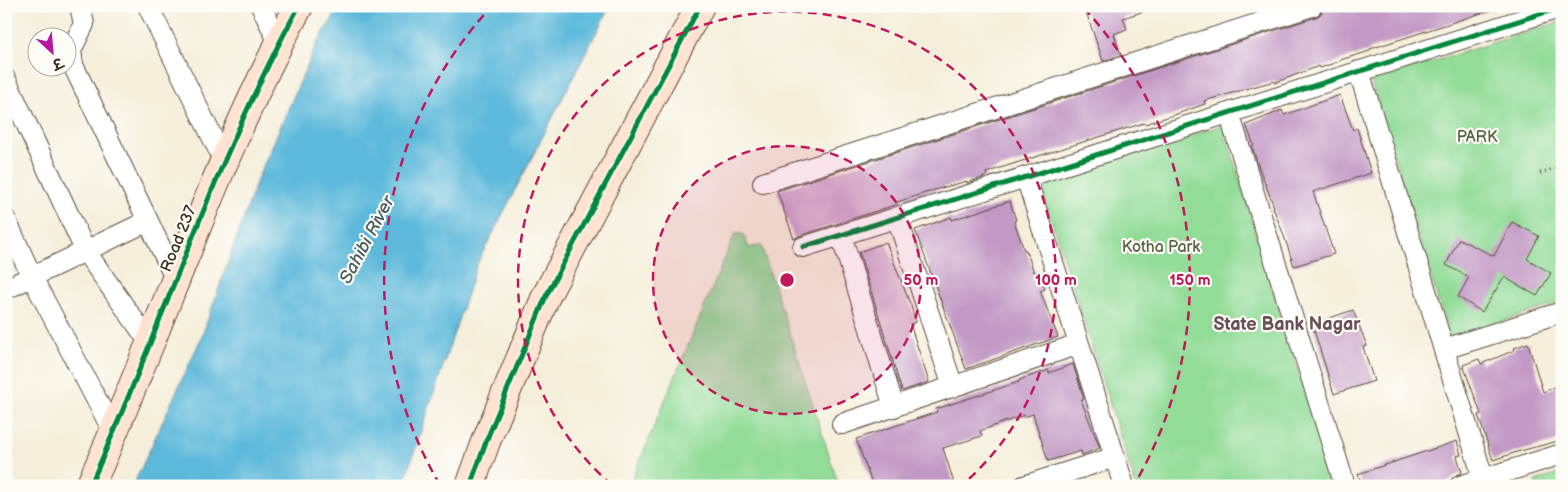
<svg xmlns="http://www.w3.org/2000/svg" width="1568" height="492" viewBox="0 0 1568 492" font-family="'Balsamiq Sans','Playpen Sans Deva',sans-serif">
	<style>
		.green { fill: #92dc98; stroke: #66835b }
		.water { fill: #5db9db; stroke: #4c727c }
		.building { fill: #c299c5 }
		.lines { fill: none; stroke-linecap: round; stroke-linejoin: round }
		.street-casing { stroke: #57473a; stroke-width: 22 }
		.secondary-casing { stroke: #57473a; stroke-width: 30 }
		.path { stroke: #57473a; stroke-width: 3; stroke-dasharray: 1 4; stroke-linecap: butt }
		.street { stroke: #fff; stroke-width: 20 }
		.secondary { stroke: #fee3d1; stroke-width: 28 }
		.cycleway-casing { stroke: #fdfcf7; stroke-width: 8 }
		.cycleway { stroke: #00873e; stroke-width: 5 }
		.ring { fill: none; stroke: #c2185b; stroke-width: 2.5; stroke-dasharray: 9 6 }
		.labels { text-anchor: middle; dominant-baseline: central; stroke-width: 4.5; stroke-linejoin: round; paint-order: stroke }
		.park-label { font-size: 16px; fill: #555f43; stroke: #fdfcf7 }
		.street-label { font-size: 16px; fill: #3b2a1e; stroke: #fdfcf7 }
		.water-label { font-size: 18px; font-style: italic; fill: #475c60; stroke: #fdfcf7 }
		.neighbourhood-label { font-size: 18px; font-weight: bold; fill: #6a5158; stroke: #fdfcf7 }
		.centre { fill: #c2185b; stroke: #fdfcf7; stroke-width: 2.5 }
		.ring-label { font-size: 15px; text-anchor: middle; font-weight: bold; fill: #c2185b; stroke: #fdfcf7; stroke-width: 4.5; stroke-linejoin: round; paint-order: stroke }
	</style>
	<rect width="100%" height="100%" fill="#fdfcf7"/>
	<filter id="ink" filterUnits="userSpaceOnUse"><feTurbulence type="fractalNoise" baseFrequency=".02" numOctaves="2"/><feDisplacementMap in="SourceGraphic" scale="10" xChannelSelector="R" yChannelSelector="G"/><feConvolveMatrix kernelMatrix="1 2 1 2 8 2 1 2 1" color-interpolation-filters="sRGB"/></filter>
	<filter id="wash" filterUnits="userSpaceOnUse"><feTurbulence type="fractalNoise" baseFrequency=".0096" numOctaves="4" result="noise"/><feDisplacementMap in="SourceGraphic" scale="20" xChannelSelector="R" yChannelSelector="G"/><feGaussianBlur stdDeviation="1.12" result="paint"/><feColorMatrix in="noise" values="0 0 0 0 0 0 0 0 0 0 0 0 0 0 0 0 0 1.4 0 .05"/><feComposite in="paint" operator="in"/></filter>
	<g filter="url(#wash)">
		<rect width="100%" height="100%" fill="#f5eeda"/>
		<path class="green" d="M1562,21V302L1450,339L1371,81Z
			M1223,125L1333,486H1136L1040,184Z
			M735,234H743L749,248L761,245L839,486H629Z
			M1562,473V486H1537L1535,481Z"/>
		<path class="water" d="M341,6H610L477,264L403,486H133L202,336L257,180L317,43Z"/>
		<g id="blocks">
			<path class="building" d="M1084,6H1150L1151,9L1123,18L1127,29L1114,34L1121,55L1103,61Z
				M1324,6H1494V9L1392,42L1370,49V51L1340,60V61L1320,68L1319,66L1274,83V81L1204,101L1205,104L1171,116L1145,124L1144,123L1000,168L986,173L987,176L967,183V181L938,189L897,202L898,204L799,236L794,239L777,191L1316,17L1321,14Z
				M1340,95L1353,130L1357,128L1371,173L1313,192L1334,254L1294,266L1284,236L1273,207H1274L1258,165L1252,146L1254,145L1246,125L1282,110L1284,115Z
				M1010,201L1016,220L1014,221L1024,250H1026L1034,272L1038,271L1045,289L1040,291L1058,337L966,369L915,230L951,217L952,220Z
				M1512,222L1539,236L1527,259L1551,273L1537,296L1504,277L1482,312L1458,297L1469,277L1446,265L1459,239L1494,256Z
				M886,242L911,306L916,322L910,324L929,382L902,391L859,252Z
				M1353,310L1367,346L1363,347L1374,381L1334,394L1312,324Z
				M1528,343L1543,392L1562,384V440L1520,451L1493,460L1478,415L1481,414L1463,365L1479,359L1481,364L1515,350L1514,348Z
				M1073,364L1084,399L1081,400L1100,448L1082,455L1081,451L1048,461L1033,414L1024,417V415L980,431L982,436L943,448L955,486H873L856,439L937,412L936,409L1019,382V380L1049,370V373Z
				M1457,441L1461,455L1457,456L1462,473L1456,475L1450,481L1434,486H1362L1358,474Z"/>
		</g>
	</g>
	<g filter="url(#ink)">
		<use href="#blocks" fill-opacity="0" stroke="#57473a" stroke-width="1"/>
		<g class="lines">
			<g class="street-casing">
				<path id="street" d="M80,6L84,24L71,50L73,65L148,221
					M148,6L224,161
					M261,6L279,43
					M1359,71L1483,478
					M6,80L86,252L150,343
					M1229,113L1345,486
					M1026,177L1124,486
					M763,183L1312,6
					M897,217L953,387
					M6,220L32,277L114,433
					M841,235L894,407
					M803,247L1093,156L1562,7
					M6,289L148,221L176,280
					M1444,349L1562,312
					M842,424L1079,344
					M1024,486L1115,457
					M1460,486L1562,454"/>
			</g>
			<g class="secondary-casing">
				<path id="secondary" d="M90,486C162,327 215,159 299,6
					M470,486L487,439L546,296L700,6"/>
			</g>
			<path class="path" d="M1555,28L1562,50
				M1540,173L1562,166"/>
			<use href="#street" class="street"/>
			<use href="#secondary" class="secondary"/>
			<g class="cycleway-casing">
				<path id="cycleway" d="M803,247L1093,156L1562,7
					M90,486C162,327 215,159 299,6
					M470,486L487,439L546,296L700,6"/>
			</g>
			<use href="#cycleway" class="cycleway"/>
		</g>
	</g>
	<circle cx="787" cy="280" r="134" fill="#c2185b" fill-opacity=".12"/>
	<g class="ring">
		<circle cx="787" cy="280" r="134"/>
		<path d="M612 485A269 269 0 1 1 962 485"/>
		<path d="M440 485A403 403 0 0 1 490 8M1084 8A403 403 0 0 1 1134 485"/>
	</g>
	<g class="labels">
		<g class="park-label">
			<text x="1477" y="137">PARK</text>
			<text x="1161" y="247">Kotha Park</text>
		</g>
		<g class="street-label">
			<text transform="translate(179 239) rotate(-68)">Road 237</text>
		</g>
		<g class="water-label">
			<text transform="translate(367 240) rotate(-62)">Sahibi River</text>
		</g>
		<g class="neighbourhood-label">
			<text x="1287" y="324">State Bank Nagar</text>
		</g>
	</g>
	<circle cx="787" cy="280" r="8" class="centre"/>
	<g class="ring-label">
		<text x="921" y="285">50 m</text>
		<text x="1056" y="285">100 m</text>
		<text x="1190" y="285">150 m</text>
	</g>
	<rect width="1568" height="492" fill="none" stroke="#fdfcf7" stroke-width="25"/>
	<g transform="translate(52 52) rotate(154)"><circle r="24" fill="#fdfcf7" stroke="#afa8a0"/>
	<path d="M0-4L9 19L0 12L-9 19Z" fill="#b5179e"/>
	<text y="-8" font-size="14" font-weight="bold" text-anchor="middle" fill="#3b2a1e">उ</text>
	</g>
</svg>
